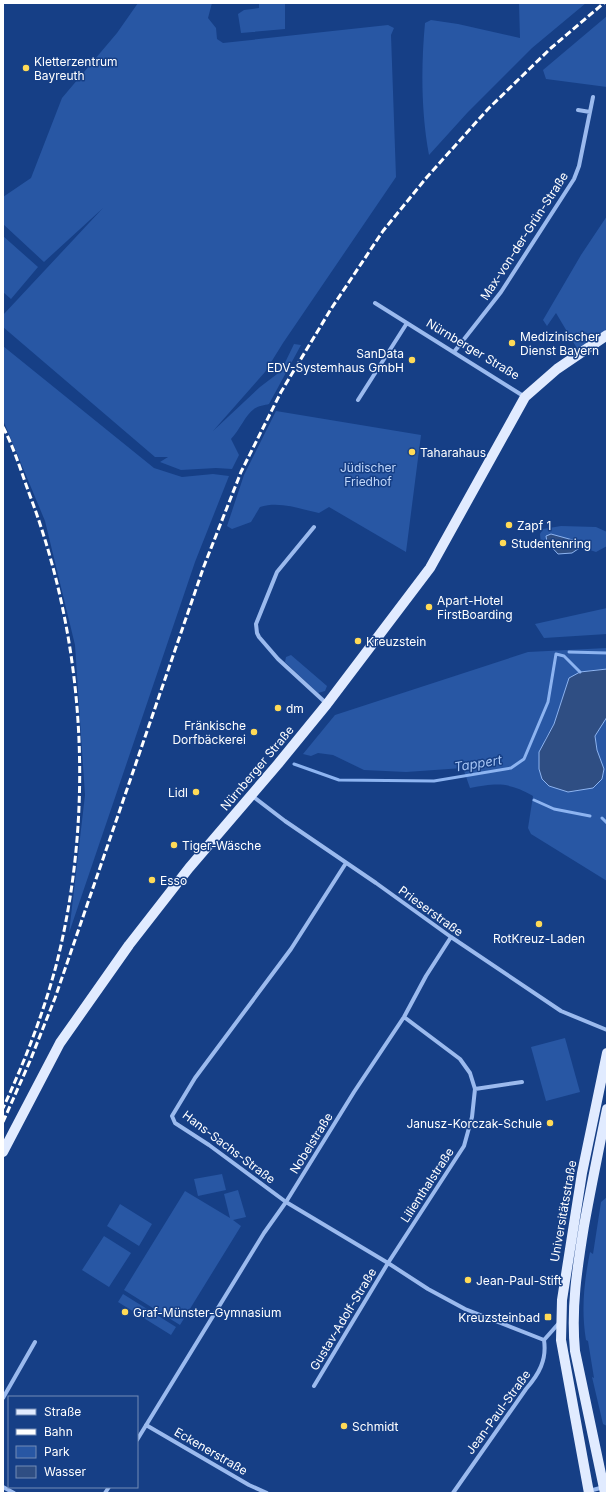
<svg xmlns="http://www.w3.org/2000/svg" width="610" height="1496" viewBox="0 0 610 1496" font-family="Inter,sans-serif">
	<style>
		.green { fill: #2857a4 }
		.water { fill: #2f4e83; stroke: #8db4f1 }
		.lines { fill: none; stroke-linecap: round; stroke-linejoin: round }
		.stream { stroke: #8db4f1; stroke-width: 3 }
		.minor { stroke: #9bbaee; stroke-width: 4 }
		.primary { stroke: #e1ebff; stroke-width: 10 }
		.rail { stroke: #fff; stroke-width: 3; stroke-dasharray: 7 3; stroke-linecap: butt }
		.poi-dot { fill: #ffda57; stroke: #163f86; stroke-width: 1.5 }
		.labels { text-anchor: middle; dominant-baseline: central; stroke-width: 3; stroke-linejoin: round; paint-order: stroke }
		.poi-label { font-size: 12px; fill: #fff; stroke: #163f86; text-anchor: start }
		.street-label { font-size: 12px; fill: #fff; stroke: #163f86 }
		.park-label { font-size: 12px; fill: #c0d7fa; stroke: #163f86 }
		.water-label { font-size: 13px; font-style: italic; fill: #a6c5f5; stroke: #163f86 }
	</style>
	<rect width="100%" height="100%" fill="#163f86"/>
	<path class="green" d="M138,3H212L208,18L216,28L217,39L223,43L388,25L394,28L391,35L396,177L283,343L265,372L213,431L260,387L281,371L294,344L301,345L269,404C265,405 258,406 254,409C246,414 239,431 231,439L239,455L232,469L216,468L181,470L160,462L168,457H155L3,327V315L103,208L44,262L3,224V197L31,178L62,98L117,33Z
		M259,3H285V29L241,33L238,14L244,10L259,8Z
		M519,3H586L532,48L468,112L429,155C421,112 421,66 425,23L431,20L458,24L520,38Z
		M607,16V87L546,79L543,70Z
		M607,216V329L578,350L556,313L547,326L543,320L581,255Z
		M3,236L38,267L11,299L3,292Z
		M3,346L154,468L182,477L213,474L229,476L195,562L69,933L85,795L75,645L45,521L3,420Z
		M276,411L421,435L406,552L329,507L319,513C299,509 280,501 260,507L251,522L232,529L227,526L244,475Z
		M561,526L596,527L607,532V546L596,552L581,547L580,542L557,536H546L547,542L541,544L540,534L543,529Z
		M607,608V634L544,638L535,624Z
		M607,648V669L593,670L569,678L554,724L545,739L539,769L542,779L549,786L593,788L602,779L604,769L597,750L595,736L607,717V881L531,834L528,828L533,796C509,782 497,783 470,788L463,768L406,772L364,770L333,755L318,753L311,756L303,754L335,715L528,652Z
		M291,655L327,686L325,691L318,693L285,662L286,657Z
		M565,1038L580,1092L546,1101L531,1047Z
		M222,1174L226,1190L198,1196L194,1179Z
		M238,1190L246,1217L233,1220L241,1226L180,1325L124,1290L185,1191L230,1218L224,1194Z
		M607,1197V1426L603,1424L592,1377L594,1378L588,1341L586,1340C581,1310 584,1282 590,1252L593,1254L601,1202Z
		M120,1204L152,1224L139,1246L107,1226Z
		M104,1236L131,1253L109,1287L82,1270Z
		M123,1294L176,1327L171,1335L118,1302Z"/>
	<path class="water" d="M551,534L580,542L581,547L572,553L558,554L547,542L546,536Z
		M607,669V717L595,736L597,750L604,769L602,779L593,788L568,792L549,786L542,779L539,769V752L554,724L569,678L580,672Z"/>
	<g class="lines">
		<path class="stream" d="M569,652L607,653
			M294,764L339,780L434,781L511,768L524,759L548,702L556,654L564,656L580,672
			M534,800L554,809L590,816
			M602,818L607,823"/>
		<path class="minor" d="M578,110L590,112
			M375,303L525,397
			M454,352L501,292L574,179L579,166L593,97
			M358,400L407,323
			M314,527L277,572L256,624L257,633L259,637L278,659L327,704
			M251,795L285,821L376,883L451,937L561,1011L607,1030
			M346,863L291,949L195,1078L172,1116L175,1123L209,1145L286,1202L388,1263L428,1289L465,1309L544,1340
			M475,1089L522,1082
			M314,1386L388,1263L464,1146L472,1117L475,1089L470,1073L460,1059L404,1017
			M3,1398L35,1342
			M146,1425L249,1485L267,1493
			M137,1440L264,1233L286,1202L354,1092L404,1017L426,976L451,937
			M3,1487L14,1493
			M589,1491L604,1487
			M105,1493L109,1487
			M453,1493L526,1389C539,1374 547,1360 544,1340L559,1323"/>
		<path class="primary" d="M3,1152L60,1043L129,945L189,868L278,764L327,704L430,568L525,397L557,369L607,335
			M589,1493L561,1340L562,1300L582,1173L607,1053
			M605,1493L575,1351C571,1308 577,1269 584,1226C591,1187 599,1148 607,1109"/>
		<path class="rail" d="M3,427C14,448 21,471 29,493C85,640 95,809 57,962C44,1012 25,1061 3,1108
			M3,1122L30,1061L55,998L204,566L241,472L281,392L331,309L383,231L427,177L488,109L551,48L604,3"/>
	</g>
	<g class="poi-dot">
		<circle cx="26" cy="68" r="4"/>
		<circle cx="512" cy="343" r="4"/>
		<circle cx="412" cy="360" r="4"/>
		<circle cx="412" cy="452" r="4"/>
		<circle cx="509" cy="525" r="4"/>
		<circle cx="503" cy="543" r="4"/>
		<circle cx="429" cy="607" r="4"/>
		<circle cx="358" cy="641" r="4"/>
		<circle cx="278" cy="708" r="4"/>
		<circle cx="254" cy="732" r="4"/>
		<circle cx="196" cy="792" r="4"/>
		<circle cx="174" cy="845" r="4"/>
		<circle cx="152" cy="880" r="4"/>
		<circle cx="539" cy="924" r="4"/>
		<circle cx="550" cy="1123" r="4"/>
		<circle cx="468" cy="1280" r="4"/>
		<circle cx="125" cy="1312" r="4"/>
		<rect x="544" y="1313" width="8" height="8" rx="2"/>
		<circle cx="344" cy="1426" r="4"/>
	</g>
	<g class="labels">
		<g class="poi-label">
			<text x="34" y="61">Kletterzentrum<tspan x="34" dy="14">Bayreuth</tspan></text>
			<text x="520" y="336">Medizinischer<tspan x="520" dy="14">Dienst Bayern</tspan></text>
			<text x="404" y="353" text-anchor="end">SanData<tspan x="404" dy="14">EDV-Systemhaus GmbH</tspan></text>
			<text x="420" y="452">Taharahaus</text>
			<text x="517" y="525">Zapf 1</text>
			<text x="511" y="543">Studentenring</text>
			<text x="437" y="600">Apart-Hotel<tspan x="437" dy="14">FirstBoarding</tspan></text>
			<text x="366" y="641">Kreuzstein</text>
			<text x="286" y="708">dm</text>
			<text x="246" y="725" text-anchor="end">Fränkische<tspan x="246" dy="14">Dorfbäckerei</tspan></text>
			<text x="188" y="792" text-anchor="end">Lidl</text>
			<text x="182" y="845">Tiger-Wäsche</text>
			<text x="160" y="880">Esso</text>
			<text x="539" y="938" text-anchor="middle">RotKreuz-Laden</text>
			<text x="542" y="1123" text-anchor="end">Janusz-Korczak-Schule</text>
			<text x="476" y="1280">Jean-Paul-Stift</text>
			<text x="133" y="1312">Graf-Münster-Gymnasium</text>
			<text x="540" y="1317" text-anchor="end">Kreuzsteinbad</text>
			<text x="352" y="1426">Schmidt</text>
		</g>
		<g class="street-label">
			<text transform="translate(524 236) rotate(-57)">Max-von-der-Grün-Straße</text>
			<text transform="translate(473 349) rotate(31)">Nürnberger Straße</text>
			<text transform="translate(257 768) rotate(-50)">Nürnberger Straße</text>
			<text transform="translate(431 911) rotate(36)">Prieserstraße</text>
			<text transform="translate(311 1143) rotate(-58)">Nobelstraße</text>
			<text transform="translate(229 1147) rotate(37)">Hans-Sachs-Straße</text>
			<text transform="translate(427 1185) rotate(-57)">Lilienthalstraße</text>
			<text transform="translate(563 1211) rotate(-80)">Universitätsstraße</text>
			<text transform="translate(343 1319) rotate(-59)">Gustav-Adolf-Straße</text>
			<text transform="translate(498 1412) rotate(-54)">Jean-Paul-Straße</text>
			<text transform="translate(211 1451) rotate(30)">Eckenerstraße</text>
		</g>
		<g class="park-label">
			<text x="368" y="467">Jüdischer<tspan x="368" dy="14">Friedhof</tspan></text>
		</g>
		<g class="water-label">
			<text transform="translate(478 763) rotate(-9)">Tappert</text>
		</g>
	</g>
	<rect width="610" height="1496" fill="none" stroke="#ffffff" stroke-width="8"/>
	<rect x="8" y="1396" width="130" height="92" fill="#163f86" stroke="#738cb6"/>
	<rect x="16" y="1409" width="20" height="6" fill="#e1ebff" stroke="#738cb6"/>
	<text x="44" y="1416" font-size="12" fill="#ffffff">Straße</text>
	<rect x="16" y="1429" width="20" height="6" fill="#ffffff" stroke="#738cb6"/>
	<text x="44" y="1436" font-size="12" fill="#ffffff">Bahn</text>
	<rect x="16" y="1446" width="20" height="12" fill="#2857a4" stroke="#738cb6"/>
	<text x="44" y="1456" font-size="12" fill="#ffffff">Park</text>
	<rect x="16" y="1466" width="20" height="12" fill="#2f4e83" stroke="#738cb6"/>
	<text x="44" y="1476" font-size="12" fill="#ffffff">Wasser</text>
</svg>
